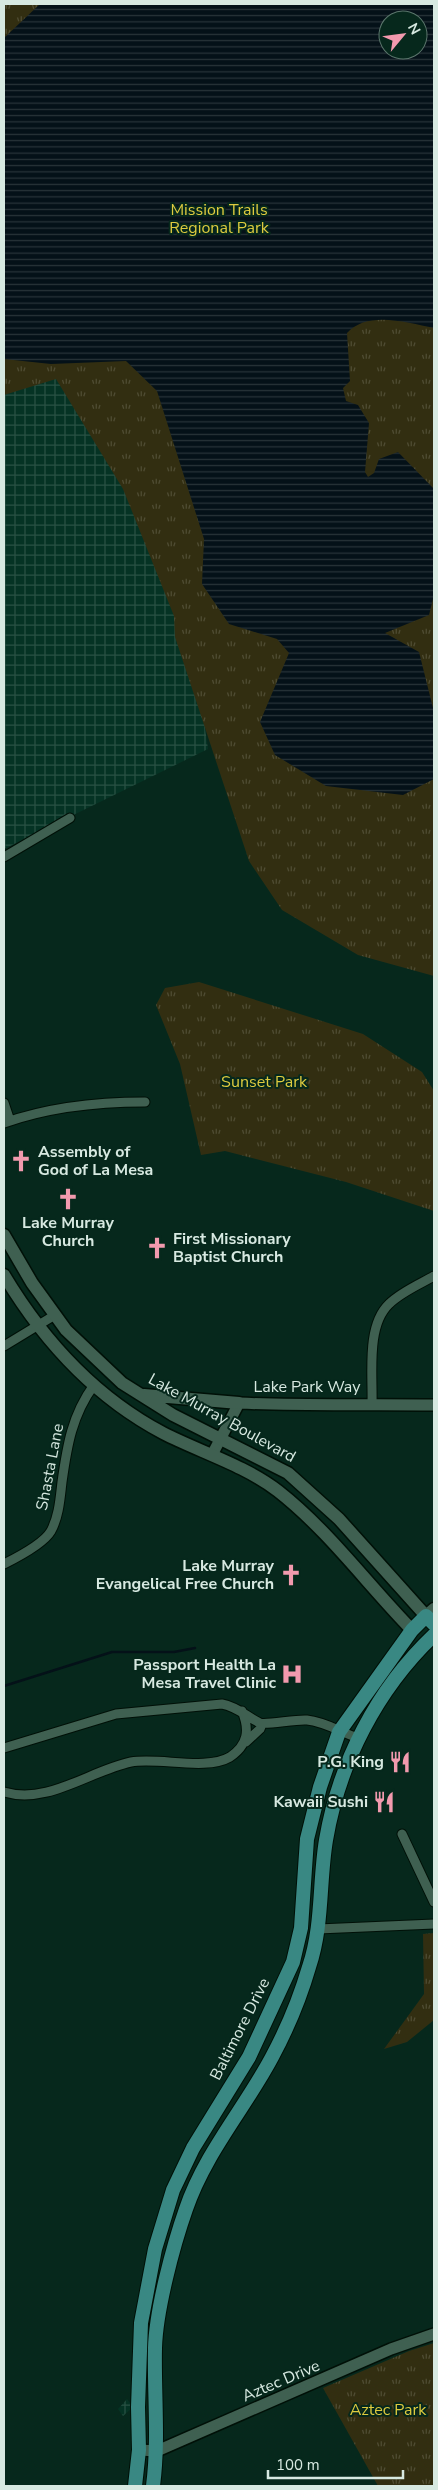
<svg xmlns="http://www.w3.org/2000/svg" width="438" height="2490" viewBox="0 0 438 2490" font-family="'Nunito Sans',sans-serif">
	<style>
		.industrial { fill: url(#industrial-grid) }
		.park { fill: url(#park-tufts); fill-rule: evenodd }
		.water { fill: url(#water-rules); fill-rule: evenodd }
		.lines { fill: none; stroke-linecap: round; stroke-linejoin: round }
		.stream { stroke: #041118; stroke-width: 2.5 }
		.minor-casing { stroke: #001007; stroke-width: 11 }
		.tertiary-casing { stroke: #001007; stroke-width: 14 }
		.secondary-casing { stroke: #001007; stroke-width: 15 }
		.primary-casing { stroke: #001007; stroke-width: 16 }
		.minor { stroke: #3f6051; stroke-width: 9 }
		.tertiary { stroke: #3f6051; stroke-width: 11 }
		.secondary { stroke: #3f6051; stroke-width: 12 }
		.primary { stroke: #398883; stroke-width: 14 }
		.labels { text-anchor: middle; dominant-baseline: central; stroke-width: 4; stroke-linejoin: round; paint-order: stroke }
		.park-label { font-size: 16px; fill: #decb3f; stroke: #06281c }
		.poi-label { font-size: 16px; font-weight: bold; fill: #d7e9e1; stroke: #06281c; text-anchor: end }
		.street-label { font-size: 16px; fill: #d7e9e1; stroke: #06281c }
	</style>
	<defs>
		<pattern id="industrial-grid" width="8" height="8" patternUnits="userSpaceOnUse" patternTransform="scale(1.25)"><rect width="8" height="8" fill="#053324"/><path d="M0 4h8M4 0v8" fill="none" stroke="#295144"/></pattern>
		<pattern id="park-tufts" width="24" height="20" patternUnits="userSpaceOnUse" patternTransform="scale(1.25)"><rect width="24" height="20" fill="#322e11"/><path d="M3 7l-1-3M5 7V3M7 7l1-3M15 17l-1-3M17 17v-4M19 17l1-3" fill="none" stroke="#4f4c33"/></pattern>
		<pattern id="water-rules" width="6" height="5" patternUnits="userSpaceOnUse" patternTransform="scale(1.25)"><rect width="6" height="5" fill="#041118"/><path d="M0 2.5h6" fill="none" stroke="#283439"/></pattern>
	</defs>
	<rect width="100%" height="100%" fill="#06281c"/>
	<path class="industrial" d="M71,376L189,614L208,749L4,849V390L9,386Z
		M127,2399L133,2407L123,2416L118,2409Z"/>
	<path class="park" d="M4,4H434V976L358,955L282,910L249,861L175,637L174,616L123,489L56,379L4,395ZM388,20H418V50H388Z
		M199,982L363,1034L422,1072L434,1091V1211L346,1182L225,1151L201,1155L180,1064L156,1005L165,988Z
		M434,1933V2020L407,2042L384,2049L424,1994L423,1934Z
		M434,2343V2486H378L323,2388L409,2351Z"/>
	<path class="water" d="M40,4H434V328C407,323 368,310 347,333L350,381L343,388L346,401L358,405L369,423L365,472L368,477L374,473L379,459L398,452L434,489V595L429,615L385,633L419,652L434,712V779L403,795L326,786L275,755L260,722L289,653L277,639L229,624L202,584L204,539L157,391L126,361L51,364L4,359V38ZM388,20H418V50H388Z"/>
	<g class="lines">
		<path class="stream" d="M4,1686L112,1652H174L195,1648"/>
		<g class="minor-casing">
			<path id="minor" d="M4,857L70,818
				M4,1103L10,1121
				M4,1123C49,1107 97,1102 145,1102
				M4,1346L55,1315
				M372,1404C373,1374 366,1326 389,1304C401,1292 420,1284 434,1276
				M4,1564C16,1558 44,1543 51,1531C59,1516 60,1499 62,1482C67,1446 72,1415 94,1385
				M246,1742L260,1729L262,1724
				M4,1748L116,1714L222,1704C238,1707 247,1717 260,1723C267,1725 296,1719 307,1720C326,1722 340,1732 358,1738
				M4,1792C48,1805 89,1771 131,1762C159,1757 206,1771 230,1757C248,1745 250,1730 242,1711
				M402,1834L434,1902
				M318,1929L434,1924"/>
		</g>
		<g class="tertiary-casing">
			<path id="tertiary" d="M212,1455L239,1403C304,1406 369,1404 434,1405
				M139,2450L157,2451L391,2349L434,2334"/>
		</g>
		<g class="secondary-casing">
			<path id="secondary" d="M4,1235L32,1283L66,1330L122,1383L173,1415L288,1473L339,1519L426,1616L434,1609
				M4,1275C43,1340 95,1397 163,1433C200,1452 244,1465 278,1491C329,1531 367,1584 412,1630
				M144,1395L239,1403"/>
		</g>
		<g class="primary-casing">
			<path id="primary" d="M135,2486L139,2450L138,2407L141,2323L155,2249L173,2190L193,2148L249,2057L293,1962L301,1928L307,1839L320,1787L339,1732L412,1630L426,1616L434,1624
				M153,2486C159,2440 154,2395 155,2348C156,2310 173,2246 186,2209C205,2153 245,2108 272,2057C287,2029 300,1998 309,1967C323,1926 319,1882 326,1840C339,1763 377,1689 434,1635"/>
		</g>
		<use href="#minor" class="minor"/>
		<use href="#tertiary" class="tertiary"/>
		<use href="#secondary" class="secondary"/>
		<use href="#primary" class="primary"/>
	</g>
	<defs>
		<g id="church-bare" transform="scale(1.725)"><path d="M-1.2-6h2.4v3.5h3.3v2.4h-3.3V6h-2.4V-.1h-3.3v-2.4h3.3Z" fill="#f29aae" stroke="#06281c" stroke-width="2.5" paint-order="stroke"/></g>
		<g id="hospital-bare" transform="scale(1.725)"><path d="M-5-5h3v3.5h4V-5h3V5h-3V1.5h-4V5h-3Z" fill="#f29aae" stroke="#06281c" stroke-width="2.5" paint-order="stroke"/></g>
		<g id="restaurant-bare" transform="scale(1.725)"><path d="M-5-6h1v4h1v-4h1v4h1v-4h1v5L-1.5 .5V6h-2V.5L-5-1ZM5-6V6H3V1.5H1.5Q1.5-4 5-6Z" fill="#f29aae" stroke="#06281c" stroke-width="2.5" paint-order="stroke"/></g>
	</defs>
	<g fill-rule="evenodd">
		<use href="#church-bare" x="21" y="1161"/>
		<use href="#church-bare" x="68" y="1199"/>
		<use href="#church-bare" x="157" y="1248"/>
		<use href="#church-bare" x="291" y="1575"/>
		<use href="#hospital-bare" x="292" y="1674"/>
		<use href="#restaurant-bare" x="400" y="1762"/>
		<use href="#restaurant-bare" x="384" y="1802"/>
	</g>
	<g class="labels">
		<g class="park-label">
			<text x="219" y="210">Mission Trails<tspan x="219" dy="18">Regional Park</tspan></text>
			<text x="264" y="1082">Sunset Park</text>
			<text x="388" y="2410">Aztec Park</text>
		</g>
		<g class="poi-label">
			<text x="38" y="1152" text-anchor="start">Assembly of<tspan x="38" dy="18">God of La Mesa</tspan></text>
			<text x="68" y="1223" text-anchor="middle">Lake Murray<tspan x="68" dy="18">Church</tspan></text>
			<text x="173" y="1239" text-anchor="start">First Missionary<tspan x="173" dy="18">Baptist Church</tspan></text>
			<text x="274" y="1566">Lake Murray<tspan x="274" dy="18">Evangelical Free Church</tspan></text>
			<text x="276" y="1665">Passport Health La<tspan x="276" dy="18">Mesa Travel Clinic</tspan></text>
			<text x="384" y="1762">P.G. King</text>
			<text x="368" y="1802">Kawaii Sushi</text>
		</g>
		<g class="street-label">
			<text x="307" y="1387">Lake Park Way</text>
			<text transform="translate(222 1418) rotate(29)">Lake Murray Boulevard</text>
			<text transform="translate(50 1467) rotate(-79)">Shasta Lane</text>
			<text transform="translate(240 2029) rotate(-63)">Baltimore Drive</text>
			<text transform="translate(281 2381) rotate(-23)">Aztec Drive</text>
		</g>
	</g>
	<rect width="438" height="2490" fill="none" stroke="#d7e9e1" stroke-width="10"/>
	<g transform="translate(403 35) rotate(61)"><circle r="24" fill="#06281c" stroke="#5a756b"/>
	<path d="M0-4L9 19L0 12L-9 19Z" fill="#f29aae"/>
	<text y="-8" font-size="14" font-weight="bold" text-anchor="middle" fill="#d7e9e1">N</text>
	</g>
	<path d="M268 2470v8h135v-8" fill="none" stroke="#d7e9e1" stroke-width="2.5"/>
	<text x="276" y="2470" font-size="15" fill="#d7e9e1" stroke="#06281c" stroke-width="4" paint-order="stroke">100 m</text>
</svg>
